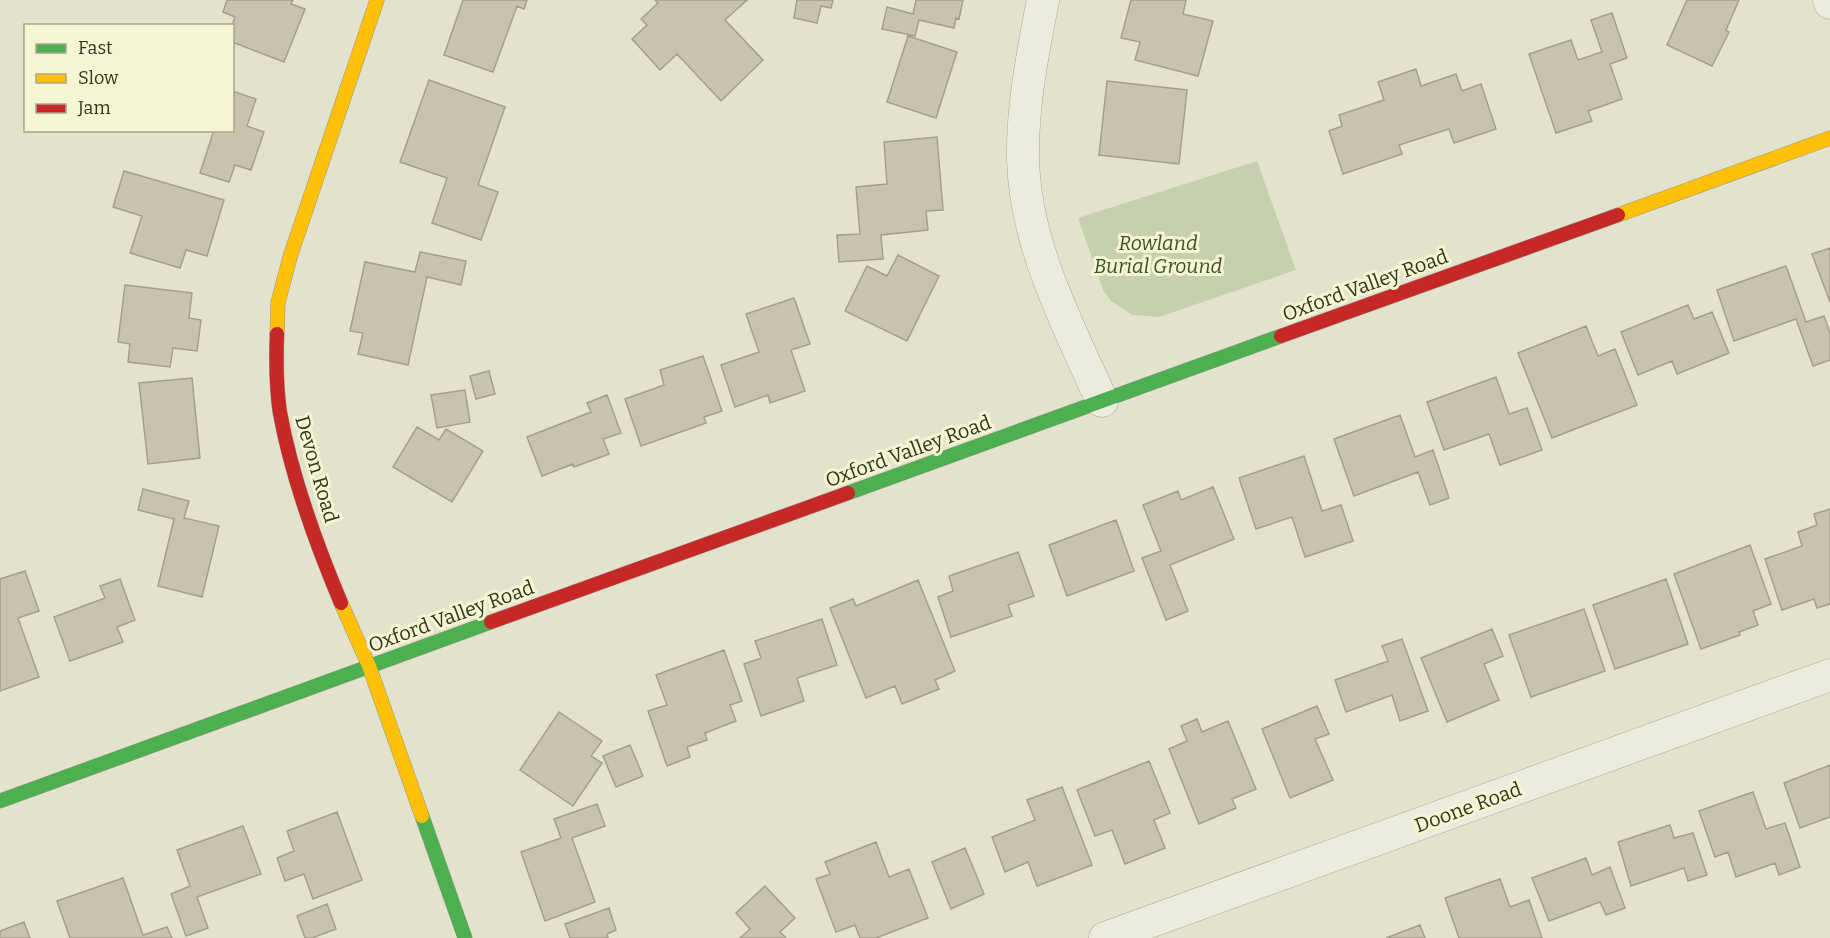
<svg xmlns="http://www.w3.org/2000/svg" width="1830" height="938" viewBox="0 0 1830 938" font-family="Bitter,serif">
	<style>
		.cemetery { fill: #c6d0af }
		.building { fill: #c8c3ae; stroke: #a49f8c; stroke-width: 1.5 }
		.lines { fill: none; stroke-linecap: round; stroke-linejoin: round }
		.street-casing { stroke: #a8a796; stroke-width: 33 }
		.fast-casing { stroke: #989786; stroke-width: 15 }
		.slow-casing { stroke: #989786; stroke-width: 15 }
		.jam-casing { stroke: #989786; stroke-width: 15 }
		.street { stroke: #ececde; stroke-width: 32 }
		.fast { stroke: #4caf50; stroke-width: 14 }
		.slow { stroke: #ffc107; stroke-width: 14 }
		.jam { stroke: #c62828; stroke-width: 14 }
		.labels { text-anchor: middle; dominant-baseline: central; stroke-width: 6; stroke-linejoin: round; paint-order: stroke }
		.park-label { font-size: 20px; font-style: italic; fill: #3a5325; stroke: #f4f5d3 }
		.street-label { font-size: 20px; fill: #37321e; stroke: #f4f5d3 }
	</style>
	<rect width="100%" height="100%" fill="#e3e3cd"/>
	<path class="cemetery" d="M1257,161L1296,270L1159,317L1132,315L1111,301L1103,290L1078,218Z"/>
	<path class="building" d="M227,0H293L291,4L305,9L284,62L232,42V26L235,17L223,12Z
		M463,0H527L524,9L517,6L493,72L444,55Z
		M655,0H747L725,20L763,60L721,101L677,54L660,70L632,39L647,25L641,19L658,3Z
		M797,0H833L831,8L821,6L817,23L794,18Z
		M916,0H963L959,19L956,18L954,28L919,20L915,36L882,29L887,7L913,14Z
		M1131,0H1186L1183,14L1213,21L1198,76L1135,60L1140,42L1121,38Z
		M1687,0H1739L1726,30L1729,32L1712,66L1667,45Z
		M1612,13L1627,58L1610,64L1622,99L1588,111L1592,121L1556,133L1529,54L1571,40L1578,60L1602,52L1591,20Z
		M908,36L957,52L936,118L887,102Z
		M1416,69L1421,86L1456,74L1462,91L1481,84L1496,129L1454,143L1449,129L1399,145L1402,154L1343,174L1329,131L1342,126L1339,115L1384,100L1378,82Z
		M429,80L505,107L478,185L498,192L481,240L432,223L447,178L400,162Z
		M1107,81L1187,90L1179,164L1099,155Z
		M232,91L256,99L247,126L264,132L251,170L235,165L229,182L200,173L214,130H232Z
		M937,137L943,210L926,211L928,230L881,235L883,259L839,262L837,235L860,234L856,187L887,184L884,142Z
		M124,171L224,200L207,256L186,250L180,268L130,253L142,216L113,207Z
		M1830,248V302L1812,254Z
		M420,252L466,261L461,285L427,277L408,365L358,354L363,333L350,331L365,262L415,272Z
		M898,255L939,276L907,341L845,311L867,266L887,276Z
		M1786,266L1806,322L1824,316L1830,333V360L1813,366L1796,319L1734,341L1717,290Z
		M125,285L192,293L189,318L201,320L197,351L173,348L170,367L128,362L130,344L118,342Z
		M794,298L810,344L791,350L805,391L770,403L768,395L735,407L721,365L759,352L746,314Z
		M1688,305L1694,319L1712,312L1729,353L1677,374L1672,361L1638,375L1621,332Z
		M1586,326L1598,356L1615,349L1637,405L1552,438L1518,353Z
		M703,356L722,411L704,417L706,423L641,446L625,399L664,385L660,370Z
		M489,371L495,394L476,399L470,376Z
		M1496,377L1509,414L1527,408L1542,450L1500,465L1489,434L1444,450L1427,402Z
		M192,378L200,458L148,464L139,383Z
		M465,390L470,422L437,428L431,395Z
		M607,395L621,433L603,439L609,454L574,467L573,464L542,476L527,437L591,412L587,403Z
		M1400,415L1415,457L1433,450L1449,498L1430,505L1418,472L1354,496L1334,439Z
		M417,427L439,440L446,429L483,451L452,502L393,467Z
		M1304,456L1322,511L1341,505L1353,541L1305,557L1292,517L1256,529L1239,478Z
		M1213,487L1234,539L1170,565L1188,611L1166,620L1142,558L1161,551L1143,505L1178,491L1181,500Z
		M143,489L189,501L184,518L219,526L202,597L158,586L174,519L138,510Z
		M1830,509V604L1817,608L1814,599L1782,610L1765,559L1802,546L1798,532L1817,525L1814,514Z
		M1116,520L1134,571L1067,596L1049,545Z
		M1750,545L1771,604L1753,611L1758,625L1739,632L1740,635L1701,649L1674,574Z
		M1018,552L1034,596L1008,605L1012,616L951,637L938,597L953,591L949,576Z
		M25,571L39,611L18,618L39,677L0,691V579Z
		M120,579L135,620L117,627L123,642L70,661L54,617L105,598L100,586Z
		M1666,579L1688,644L1615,669L1593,605Z
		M918,580L955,671L935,680L939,689L902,704L895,686L866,698L830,608L853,599L856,606Z
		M1584,609L1605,671L1531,697L1509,635Z
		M822,619L837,665L797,678L804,701L761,716L744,664L761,658L755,641Z
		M1492,629L1503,656L1484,664L1499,700L1447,722L1421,658Z
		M1402,639L1428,711L1400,721L1392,695L1346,712L1335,680L1388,661L1382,646Z
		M724,650L742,701L730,705L736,721L705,733L707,740L687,747L690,757L667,766L648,711L667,705L656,675Z
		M1317,706L1329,734L1315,739L1333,780L1290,798L1262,729Z
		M559,712L602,741L591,756L602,763L573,806L520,770Z
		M1197,719L1202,732L1228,721L1256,789L1232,799L1236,808L1199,824L1169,749L1187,741L1181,726Z
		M630,745L643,776L616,787L603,756Z
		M1149,761L1170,813L1154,820L1165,848L1125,864L1112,830L1095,836L1077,790Z
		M1830,765V817L1800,828L1784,783Z
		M1062,787L1092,865L1037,886L1028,862L1005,872L992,837L1035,820L1027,800Z
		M1753,792L1766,829L1785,823L1800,867L1779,875L1775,863L1736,877L1728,852L1715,857L1699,811Z
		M597,804L605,826L572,838L595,902L545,921L521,852L561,838L554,819Z
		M337,812L362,880L313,899L304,874L285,881L277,858L294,851L287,831Z
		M1670,825L1674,838L1693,833L1707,875L1688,881L1684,868L1631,886L1618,842Z
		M243,826L261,874L197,897L208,928L186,936L171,894L190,886L177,850Z
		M876,842L889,877L909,869L928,918L876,938H860L855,925L836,932L816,879L830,874L825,862Z
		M965,848L984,894L951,909L932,862Z
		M1586,858L1592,875L1610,867L1625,908L1606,915L1600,902L1549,921L1532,878Z
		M123,878L143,935L167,927L172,938H70L57,901Z
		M1500,879L1510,907L1529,900L1542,938H1459L1445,898Z
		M765,886L795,918L780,932L786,938H740L750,929L736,913Z
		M327,904L336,929L312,938H305L297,916Z
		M609,908L616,930L607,934L608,938H570L565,924Z
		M24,922L30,938H0V931Z
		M1420,925L1425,938H1386Z"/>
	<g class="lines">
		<g class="street-casing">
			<path id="street" d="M1043,0C1033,52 1022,106 1023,159C1025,245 1068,325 1102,401
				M1829,0L1830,3
				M1105,938L1830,675"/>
		</g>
		<g class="fast-casing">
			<path id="fast" d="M848,493L1281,336
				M0,801L491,622
				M422,816L465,938"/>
		</g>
		<g class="slow-casing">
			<path id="slow" d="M1618,215L1830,138
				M277,334L278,303L290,257L377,0
				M341,603L369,666L422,816"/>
		</g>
		<g class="jam-casing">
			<path id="jam" d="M277,334C276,360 276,387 280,413C291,473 317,546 341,603
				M1281,336L1618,215
				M491,622L848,493"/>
		</g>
		<use href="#street" class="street"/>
		<use href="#fast" class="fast"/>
		<use href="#slow" class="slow"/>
		<use href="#jam" class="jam"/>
	</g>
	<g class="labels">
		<g class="park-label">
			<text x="1158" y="243">Rowland<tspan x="1158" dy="23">Burial Ground</tspan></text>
		</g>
		<g class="street-label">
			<text transform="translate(1365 285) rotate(-20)">Oxford Valley Road</text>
			<text transform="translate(908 451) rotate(-20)">Oxford Valley Road</text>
			<text transform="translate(317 469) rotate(74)">Devon Road</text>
			<text transform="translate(451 616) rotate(-20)">Oxford Valley Road</text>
			<text transform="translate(1468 807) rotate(-20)">Doone Road</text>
		</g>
	</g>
	<rect x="24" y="24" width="210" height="108" fill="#f4f5d3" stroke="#a8a78b" stroke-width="1.5"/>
	<rect x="36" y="44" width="30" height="9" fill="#4caf50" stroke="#a8a78b" stroke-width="1.5"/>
	<text x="78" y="54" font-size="18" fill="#37321e">Fast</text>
	<rect x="36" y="74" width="30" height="9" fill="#ffc107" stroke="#a8a78b" stroke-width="1.5"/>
	<text x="78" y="84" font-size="18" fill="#37321e">Slow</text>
	<rect x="36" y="104" width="30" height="9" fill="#c62828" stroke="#a8a78b" stroke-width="1.5"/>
	<text x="78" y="114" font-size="18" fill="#37321e">Jam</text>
</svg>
